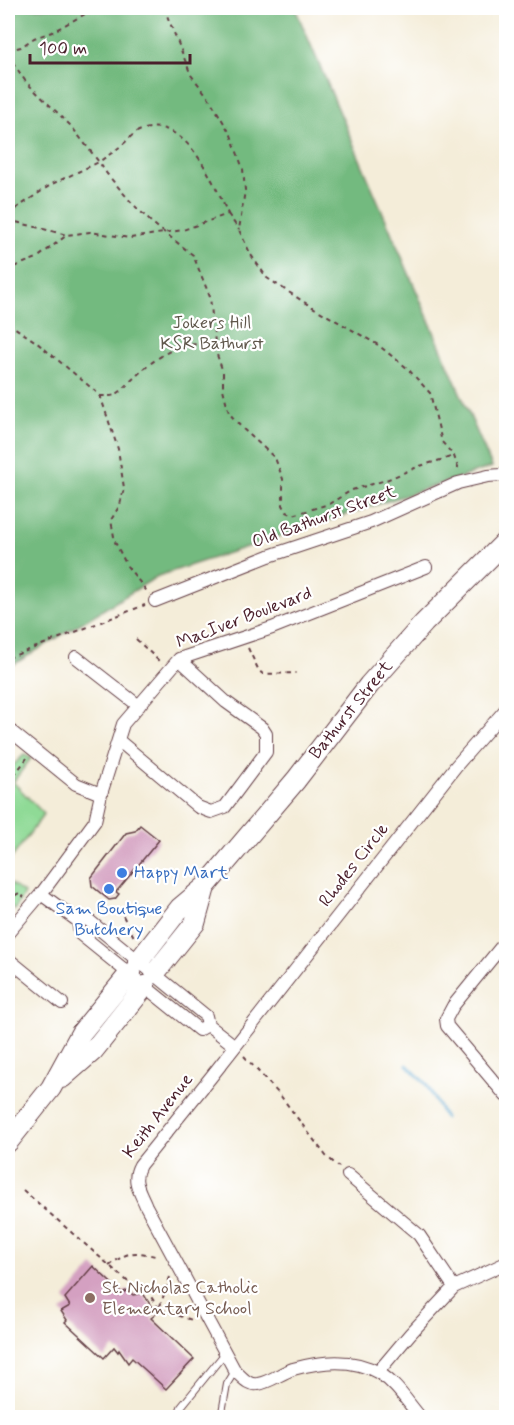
<svg xmlns="http://www.w3.org/2000/svg" width="514" height="1425" viewBox="0 0 514 1425" font-family="Mynerve,sans-serif">
	<style>
		.green { fill: #8fda96; stroke: #6c7c60; stroke-width: 1.5 }
		.forest { fill: #73ba7f; stroke: #5e6c55; stroke-width: 1.5 }
		.lines { fill: none; stroke-linecap: round; stroke-linejoin: round }
		.stream { stroke: #56a7d0; stroke-width: 3 }
		.building { fill: #d4a0c1 }
		.service-casing { stroke: #643e45; stroke-width: 8 }
		.minor-casing { stroke: #643e45; stroke-width: 14 }
		.primary-casing { stroke: #643e45; stroke-width: 22 }
		.path { stroke: #643e45; stroke-width: 2; stroke-dasharray: 4.5 4.5; stroke-linecap: butt }
		.service { stroke: #fff; stroke-width: 6 }
		.minor { stroke: #fff; stroke-width: 12 }
		.primary { stroke: #fff; stroke-width: 20 }
		.shop-dot { fill: #3f7fe0; stroke: #fff; stroke-width: 2 }
		.education-dot { fill: #8d6e63; stroke: #fff; stroke-width: 2 }
		.labels { text-anchor: middle; dominant-baseline: central; stroke-width: 4.5; stroke-linejoin: round; paint-order: stroke }
		.park-label { font-size: 18px; fill: #5f574b; stroke: #fff }
		.street-label { font-size: 18px; fill: #4a1f2b; stroke: #fff }
		.shop-label { font-size: 18px; fill: #366cbe; stroke: #fff; text-anchor: start }
		.education-label { font-size: 18px; fill: #785e54; stroke: #fff; text-anchor: start }
	</style>
	<rect width="100%" height="100%" fill="#fff"/>
	<filter id="ink" filterUnits="userSpaceOnUse"><feTurbulence type="fractalNoise" baseFrequency=".0167" numOctaves="2"/><feDisplacementMap in="SourceGraphic" scale="12" xChannelSelector="R" yChannelSelector="G"/><feConvolveMatrix kernelMatrix="1 2 1 2 8 2 1 2 1" color-interpolation-filters="sRGB"/></filter>
	<filter id="wash" filterUnits="userSpaceOnUse"><feTurbulence type="fractalNoise" baseFrequency=".008" numOctaves="4" result="noise"/><feDisplacementMap in="SourceGraphic" scale="24" xChannelSelector="R" yChannelSelector="G"/><feGaussianBlur stdDeviation="1.35" result="paint"/><feColorMatrix in="noise" values="0 0 0 0 0 0 0 0 0 0 0 0 0 0 0 0 0 1.4 0 .05"/><feComposite in="paint" operator="in"/></filter>
	<g filter="url(#wash)">
		<rect width="100%" height="100%" fill="#f4edd9"/>
		<path class="green" d="M24,755L31,758L13,782L44,814L8,863V770Z
			M8,882L24,893L15,910L8,903Z"/>
		<path class="forest" d="M8,8H295L492,467L158,576L8,668Z"/>
		<g class="lines">
			<path class="stream" d="M407,1065L426,1084L445,1118"/>
		</g>
		<g id="blocks">
			<path class="building" d="M140,825L159,840L116,892L119,894L115,899L109,900L92,886L91,878L126,833L135,831Z
				M93,1266L122,1293L128,1290L133,1295L143,1293L156,1314L151,1318L194,1359L166,1389L132,1358L128,1363L119,1350L118,1352L114,1347L104,1358L65,1322L67,1320L61,1311L70,1306L65,1298Z"/>
		</g>
	</g>
	<g filter="url(#ink)">
		<use href="#blocks" fill-opacity="0" stroke="#643e45" stroke-width="1.5"/>
		<g class="lines">
			<g class="service-casing">
				<path id="service" d="M177,1418L181,1407L225,1353
					M221,1418L227,1384L235,1371"/>
			</g>
			<g class="minor-casing">
				<path id="minor" d="M155,601L269,556L371,522L458,483L488,476L501,475L506,478
					M76,657L139,706
					M8,729L76,784L101,794
					M118,740L198,807L211,812L225,807L266,752V734L262,728L226,702L179,659
					M41,894L78,921L80,934L199,1030L208,1025
					M78,921L87,919L206,1016L208,1025L235,1046
					M8,933L41,894L95,821L101,794L123,724L179,659L272,628L426,567
					M506,941L453,1006L446,1019L447,1026L506,1096
					M8,959L62,1003
					M348,1175L419,1235L454,1287
					M378,1372L410,1334L454,1287L506,1263
					M421,1418C407,1402 397,1384 379,1373C354,1358 321,1361 293,1369C281,1373 270,1382 258,1384C248,1386 242,1377 235,1371L146,1206C140,1191 131,1181 140,1165L211,1077L456,766L506,709"/>
			</g>
			<g class="primary-casing">
				<path id="primary" d="M138,962L180,908L205,887L296,780L369,685L424,623L506,541
					M155,973L195,923L205,887
					M62,1078L93,1051L145,986
					M8,1142L51,1088L81,1033L130,973"/>
			</g>
			<path class="path" d="M164,8L191,75L209,98L231,135L243,169L245,190L239,230L251,255L267,278L304,302L378,345L407,368L430,393L442,442L454,456L459,471
				M8,50L21,47L34,38L52,32L96,8
				M8,55L26,82L71,126L99,162C107,156 115,151 122,145C128,140 132,134 139,131C185,111 214,183 228,214L183,230L130,238L90,232L67,235L37,258L8,269
				M8,214L52,184L99,162L107,174L131,202L151,222L193,255L210,297L216,352L223,372V389L229,413L241,427L275,458L283,479V505L287,512L293,515L329,504L352,490L386,480L420,466L454,456
				M228,214L239,230
				M8,220L67,235
				M8,249L9,257L8,270
				M8,323L36,342L100,395L118,449L124,488L120,505L111,520L115,542L127,566L149,594
				M100,396C107,396 113,397 118,393C124,389 129,382 135,377C155,358 190,331 216,352
				M136,639L162,664
				M248,648L259,671L263,674L296,673
				M8,658L145,605
				M8,801L10,781L27,758
				M8,891L14,896L19,893L24,897
				M119,908L134,937
				M244,1056L280,1095L326,1156L339,1167
				M23,1190L126,1280L134,1287L144,1286L159,1309
				M109,1266C129,1250 135,1251 159,1257
				M170,1277L159,1309L192,1320"/>
			<use href="#service" class="service"/>
			<use href="#minor" class="minor"/>
			<use href="#primary" class="primary"/>
		</g>
	</g>
	<g class="shop-dot">
		<circle cx="122" cy="873" r="6"/>
		<circle cx="109" cy="889" r="6"/>
	</g>
	<circle class="education-dot" cx="90" cy="1298" r="6"/>
	<g class="labels">
		<g class="park-label">
			<text x="212" y="323">Jokers Hill<tspan x="212" dy="21">KSR Bathurst</tspan></text>
		</g>
		<g class="street-label">
			<text transform="translate(324 517) rotate(-20)">Old Bathurst Street</text>
			<text transform="translate(244 618) rotate(-21)">MacIver Boulevard</text>
			<text transform="translate(351 710) rotate(-51)">Bathurst Street</text>
			<text transform="translate(354 865) rotate(-52)">Rhodes Circle</text>
			<text transform="translate(158 1116) rotate(-52)">Keith Avenue</text>
		</g>
		<g class="shop-label">
			<text x="134" y="873">Happy Mart</text>
			<text x="109" y="909" text-anchor="middle">Sam Boutique<tspan x="109" dy="21">Butchery</tspan></text>
		</g>
		<g class="education-label">
			<text x="102" y="1288">St. Nicholas Catholic<tspan x="102" dy="21">Elementary School</tspan></text>
		</g>
	</g>
	<rect width="514" height="1425" fill="none" stroke="#fff" stroke-width="30"/>
	<path d="M30 54v9h160v-9" fill="none" stroke="#4a1f2b" stroke-width="3"/>
	<text x="39" y="54" font-size="18" fill="#4a1f2b" stroke="#ffffff" stroke-width="4.5" paint-order="stroke">100 m</text>
</svg>
